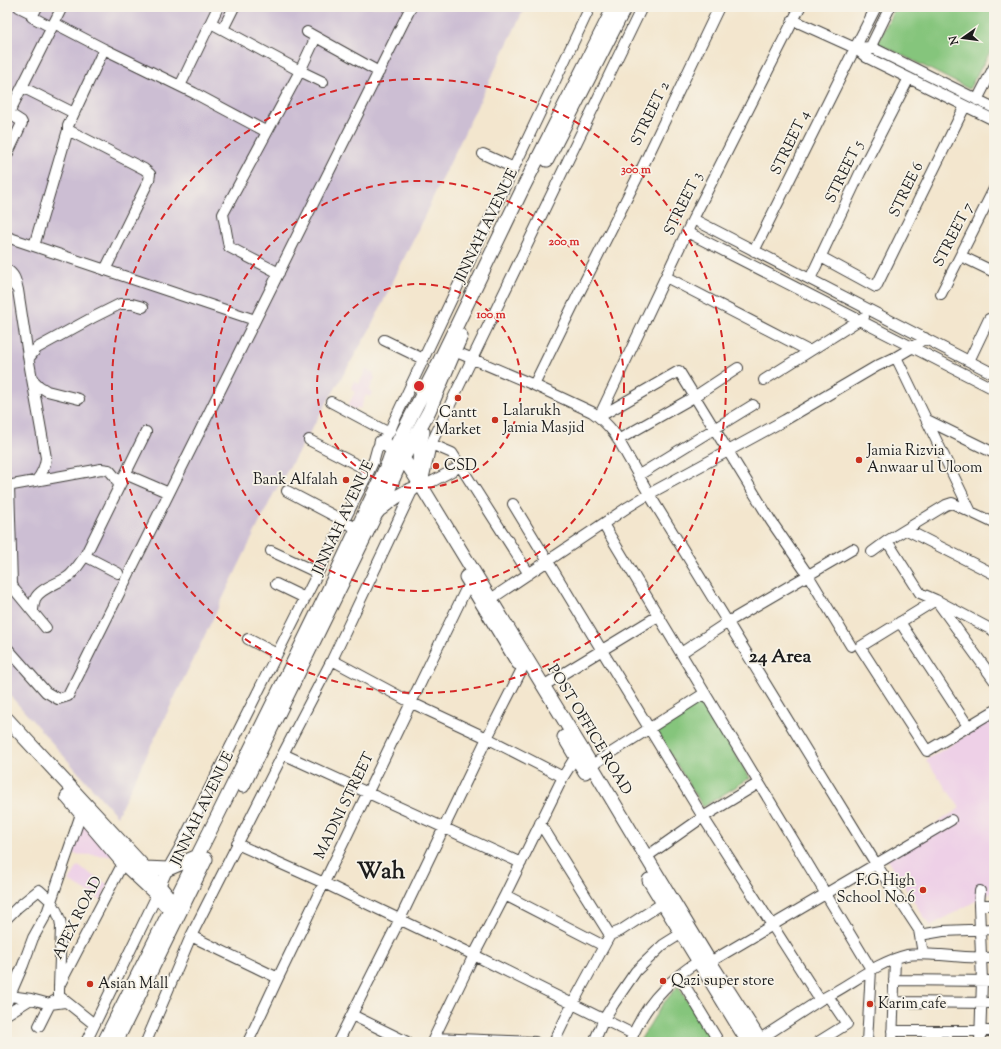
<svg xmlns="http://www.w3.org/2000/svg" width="1001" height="1049" viewBox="0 0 1001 1049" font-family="'Sorts Mill Goudy',serif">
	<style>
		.built { fill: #eed0e7 }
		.industrial { fill: #ccbed3 }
		.green { fill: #85c57c; stroke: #50704c }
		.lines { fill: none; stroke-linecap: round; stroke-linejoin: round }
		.minor-casing { stroke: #3c3a37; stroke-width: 12 }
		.major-casing { stroke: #3c3a37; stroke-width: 15 }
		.minor { stroke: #fff; stroke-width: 10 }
		.major { stroke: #fff; stroke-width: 13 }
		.ring { fill: none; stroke: #d62828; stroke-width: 2; stroke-dasharray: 7 5 }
		.poi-dot { fill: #c8321e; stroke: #f7f3e8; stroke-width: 1.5 }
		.labels { text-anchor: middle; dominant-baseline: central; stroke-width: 3.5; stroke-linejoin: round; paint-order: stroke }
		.street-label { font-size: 15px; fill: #1c1c1c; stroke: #f7f3e8 }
		.poi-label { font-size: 15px; fill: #1c1c1c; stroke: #f7f3e8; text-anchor: start }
		.district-label { font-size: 19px; font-weight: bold; fill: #1c1c1c; stroke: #f7f3e8 }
		.town-label { font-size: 23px; font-weight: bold; fill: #1c1c1c; stroke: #f7f3e8 }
		.centre { fill: #d62828; stroke: #f7f3e8; stroke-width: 2 }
		.ring-label { font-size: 12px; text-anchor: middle; font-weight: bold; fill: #d62828; stroke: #f7f3e8; stroke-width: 3.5; stroke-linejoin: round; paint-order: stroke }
	</style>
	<rect width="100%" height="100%" fill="#f7f3e8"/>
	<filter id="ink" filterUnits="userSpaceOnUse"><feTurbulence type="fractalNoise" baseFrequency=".025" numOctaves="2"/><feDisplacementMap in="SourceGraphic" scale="8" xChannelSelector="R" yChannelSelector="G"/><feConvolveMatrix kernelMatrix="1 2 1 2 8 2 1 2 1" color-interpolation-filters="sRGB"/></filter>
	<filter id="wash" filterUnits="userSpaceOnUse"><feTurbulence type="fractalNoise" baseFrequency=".012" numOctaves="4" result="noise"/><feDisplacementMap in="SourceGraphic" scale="16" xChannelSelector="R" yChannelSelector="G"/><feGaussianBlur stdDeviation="0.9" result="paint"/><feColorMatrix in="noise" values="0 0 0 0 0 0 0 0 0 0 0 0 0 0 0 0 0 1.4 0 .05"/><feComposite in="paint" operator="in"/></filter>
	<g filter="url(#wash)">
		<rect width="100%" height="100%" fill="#f3e6ce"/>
		<path class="built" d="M366,369L374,373L373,376L375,377L369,391L372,392L370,397L366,395L360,409L357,407L356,410L348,406L355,392L351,389L354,381L359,384Z
			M994,718V891L930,926L885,857L960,808L926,760Z
			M82,822L116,856L70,854Z
			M78,866L109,885L101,900L69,881Z"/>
		<path class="industrial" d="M7,7H525L370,329L273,495L117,816L7,692Z"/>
		<path class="green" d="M895,7H994V45L969,89L878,43Z
			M702,700L750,778L703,807L655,729Z
			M678,986L713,1039L712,1042H639L662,1005Z"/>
	</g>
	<g filter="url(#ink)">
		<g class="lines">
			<g class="minor-casing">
				<path id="minor" d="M19,7L33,14
					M37,7L32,17L51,27
					M793,20L855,48L866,57L994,120
					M54,23L104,49L194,93L267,132
					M211,23L300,71L323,82
					M223,29L234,7
					M307,32L379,72
					M855,48L871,47L994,108
					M104,49L68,126V130L144,169L150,174L149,180L105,270
					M868,52L890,7
					M180,86L218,7
					M22,87L74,113
					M977,100L994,67
					M7,112L21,121L22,123L7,155
					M9,113L62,7
					M483,154L514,168
					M693,219L994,374
					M687,232L994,389
					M7,237L255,320
					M34,246L68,130
					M754,251L855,48L876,7
					M961,256L994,272
					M821,257L876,287L965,106
					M7,270C15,274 16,282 18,290L29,362L46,458C45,468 42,474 36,481
					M279,273L229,247L223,214L300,71L316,37
					M666,277L809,351
					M810,279L860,173L909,78
					M7,281L13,284L18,290
					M941,294L994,189
					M384,340L423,359
					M454,351L534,385L592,412C601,418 608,425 615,434L649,494L876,864L919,930L923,954
					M896,357L971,512
					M29,358L37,348L92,318L120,304H132L143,307
					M969,361L989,319
					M32,379L39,386L47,391L79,399
					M764,380L864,317
					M534,385L579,293L642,168L719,7
					M331,402L389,433
					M599,417L693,219L800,7
					M599,417L679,371L771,521L808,575L851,646
					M927,420L994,453
					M309,440L369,471
					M618,440L694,397L738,368
					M431,444L452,453L529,574
					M125,474L169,493
					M639,475L753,405
					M423,481L431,444L642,7
					M7,486L101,469L109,470L115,477L119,485
					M9,486L12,584L14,589L46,628
					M422,487L461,466
					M287,491L344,521L357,529
					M513,504L703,817L820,1000
					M603,524L871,969L867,1042
					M907,530L994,574
					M887,541L920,593L936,600L994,680
					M271,551L318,573
					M872,552L887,541L946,505L952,503L994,523
					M85,556L118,573
					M276,584L305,598
					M491,599L628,507L649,494L785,420L877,366L896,357L913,347L925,338
					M33,611C33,608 34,603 35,599C40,588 60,583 69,576C75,571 80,563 85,556L146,432
					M900,622L968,726
					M994,631L936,600L860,647L927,751L994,711
					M248,639L277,654
					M7,648L46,692L58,699L68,696L411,7
					M681,653L728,622L853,549
					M332,660L412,703L487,738L563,777
					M543,686L658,616
					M283,754L521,863
					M592,765L705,693
					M540,823L610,935
					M237,844L324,883L474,955L633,1034
					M646,857L703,817L759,783
					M980,891L979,905L982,981L980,1042
					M505,895L604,946
					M979,905H994
					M7,918L18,907L39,890L51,901L57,912L60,920L61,926L59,988V996L94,1024
					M920,935L943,931L994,929
					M191,936L278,978
					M710,962L951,820
					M679,976L719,1042
					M894,980L994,981
					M59,986L123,863
					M10,996L31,999L50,1004L65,1002
					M7,1002L23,965L33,938L47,913L81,814
					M893,1002L994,1003
					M7,1014L31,999
					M352,1015L407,1042
					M39,1026L50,1004L54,1001
					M892,1031H994
					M434,1038L535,1042
					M760,1039L820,1000C850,986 874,963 907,955C918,953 930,955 941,955C959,957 976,958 994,958
					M86,1042L157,895C162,879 170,864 179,849L369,471L374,460L377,449L381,442L389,433L394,421L590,7
					M146,1042L191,936L283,754L332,660L413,489
					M248,1042L278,978L465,591L478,582
					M338,1042L400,919L487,738L522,669
					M432,1042L474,955L505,895L563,777L576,756L580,753
					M554,1042L572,1005L610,935L620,931L663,903
					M594,1042L604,1019L614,1003L636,971L663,945L682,933
					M630,1042C637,1024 649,1004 663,990C673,979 686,969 699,961
					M818,1042L847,1024L828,996
					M892,1042L895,959"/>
			</g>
			<g class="major-casing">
				<path id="major" d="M547,160L625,7
					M381,442L394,450L403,458L422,487L583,751L650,863L710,962L761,1042
					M421,484C418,465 418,450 423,432
					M381,509C391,500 400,493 413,489
					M466,577L518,663
					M7,719L145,868L174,904L180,907
					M564,737L585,772
					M243,786L376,514L380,509L398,468L429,411L461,336
					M67,797L123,863L157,895L165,905
					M145,868L168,869L198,856
					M649,880L748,1042
					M104,1042L220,811L326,595L388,463L390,457L438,364L523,188L614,7
					M116,1042L206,859"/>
			</g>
			<use href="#minor" class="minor"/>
			<use href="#major" class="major"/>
		</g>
	</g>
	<g class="ring">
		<circle cx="419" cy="386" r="102"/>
		<circle cx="419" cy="386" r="205"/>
		<circle cx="419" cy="386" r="307"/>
	</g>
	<g class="poi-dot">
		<circle cx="458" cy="398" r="4"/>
		<circle cx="495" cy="420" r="4"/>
		<circle cx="859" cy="460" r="4"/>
		<circle cx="436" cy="466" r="4"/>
		<circle cx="346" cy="480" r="4"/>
		<circle cx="923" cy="890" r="4"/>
		<circle cx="663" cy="981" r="4"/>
		<circle cx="90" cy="984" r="4"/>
		<circle cx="870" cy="1004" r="4"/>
	</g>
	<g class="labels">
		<g class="street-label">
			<text transform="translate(651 114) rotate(-64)">STREET 2</text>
			<text transform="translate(791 143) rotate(-64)">STREET 4</text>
			<text transform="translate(845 172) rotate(-64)">STREET 5</text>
			<text transform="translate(907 190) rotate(-64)">STREE 6</text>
			<text transform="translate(684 204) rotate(-64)">STREET 3</text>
			<text transform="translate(487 226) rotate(-64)">JINNAH AVENUE</text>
			<text transform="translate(954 235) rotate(-63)">STREET 7</text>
			<text transform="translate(344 518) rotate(-65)">JINNAH AVENUE</text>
			<text transform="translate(589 730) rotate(59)">POST OFFICE ROAD</text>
			<text transform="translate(345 806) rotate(-64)">MADNI STREET</text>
			<text transform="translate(203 809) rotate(-64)">JINNAH AVENUE</text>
			<text transform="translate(78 918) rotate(-63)">APEX ROAD</text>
		</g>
		<g class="poi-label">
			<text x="503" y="411">Lalarukh<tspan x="503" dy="17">Jamia Masjid</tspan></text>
			<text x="458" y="413" text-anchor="middle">Cantt<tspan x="458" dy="17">Market</tspan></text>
			<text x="867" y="451">Jamia Rizvia<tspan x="867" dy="17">Anwaar ul Uloom</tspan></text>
			<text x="444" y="466">CSD</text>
			<text x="338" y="480" text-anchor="end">Bank Alfalah</text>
			<text x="915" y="881" text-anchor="end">F.G High<tspan x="915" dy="17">School No.6</tspan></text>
			<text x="671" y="981">Qazi super store</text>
			<text x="98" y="984">Asian Mall</text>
			<text x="878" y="1004">Karim cafe</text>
		</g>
		<g class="district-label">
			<text x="780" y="657">24 Area</text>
		</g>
		<g class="town-label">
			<text x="381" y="872">Wah</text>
		</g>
	</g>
	<circle cx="419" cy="386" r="6" class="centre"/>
	<g class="ring-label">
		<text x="636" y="173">300 m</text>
		<text x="564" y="245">200 m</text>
		<text x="491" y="318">100 m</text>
	</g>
	<rect width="1001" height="1049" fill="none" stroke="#f7f3e8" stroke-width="24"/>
	<g transform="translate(963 38) rotate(256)" stroke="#f7f3e8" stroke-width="3" paint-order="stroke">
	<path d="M0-3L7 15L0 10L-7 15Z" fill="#1c1c1c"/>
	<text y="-6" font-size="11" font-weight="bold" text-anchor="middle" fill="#1c1c1c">N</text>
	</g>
</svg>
